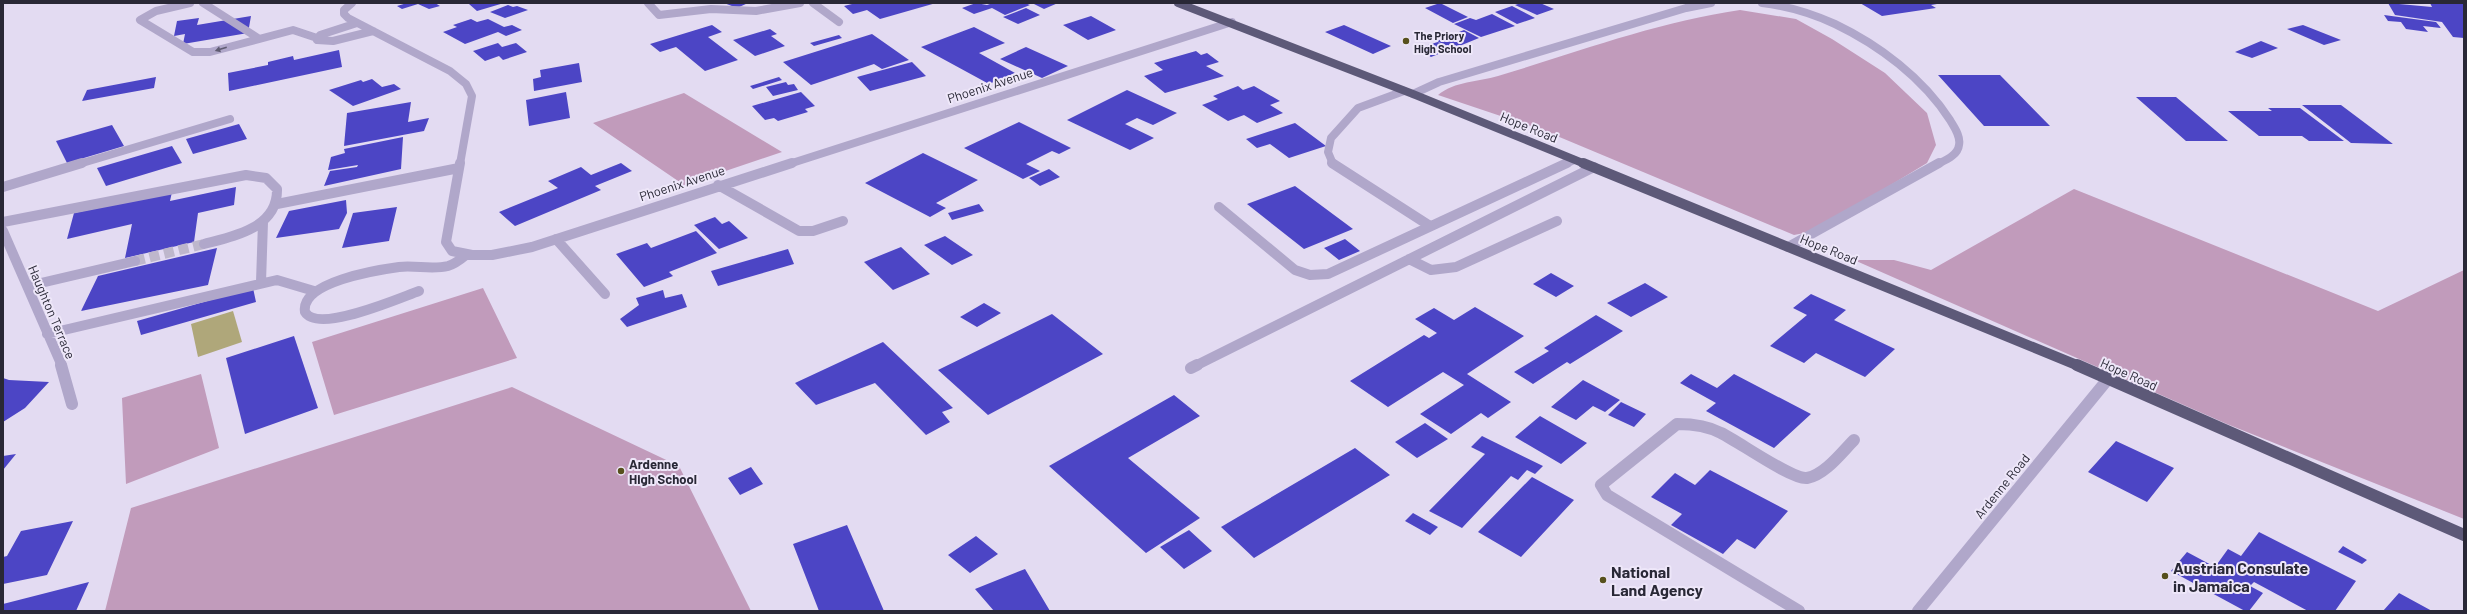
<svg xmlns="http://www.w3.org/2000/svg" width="2467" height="614" viewBox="0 0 2467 614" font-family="Barlow,sans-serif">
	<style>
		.green { fill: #c19bbb }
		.water { fill: #afa77a }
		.building { fill: #4c45c5 }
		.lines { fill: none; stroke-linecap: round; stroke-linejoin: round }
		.minor-tunnel { stroke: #beb7cc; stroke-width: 10; stroke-dasharray: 10 5; stroke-linecap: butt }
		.minor-far2 { stroke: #b0a7ca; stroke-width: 8 }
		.minor-far1 { stroke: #b0a7ca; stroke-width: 10 }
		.minor { stroke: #b0a7ca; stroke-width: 12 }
		.major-far2 { stroke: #5d5978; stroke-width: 8 }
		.major-far1 { stroke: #5d5978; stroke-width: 10 }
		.major { stroke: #5d5978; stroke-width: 12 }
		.oneway { fill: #5f5b71 }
		.poi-dot { fill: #57501d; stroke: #eee7f9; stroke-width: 1.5 }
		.labels { text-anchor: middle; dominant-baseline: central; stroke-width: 4; stroke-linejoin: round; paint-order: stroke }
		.far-poi-label { font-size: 11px; font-weight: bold; fill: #292836; stroke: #eee7f9; text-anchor: start }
		.street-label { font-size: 13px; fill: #292836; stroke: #eee7f9 }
		.poi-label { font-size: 13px; font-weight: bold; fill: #292836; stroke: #eee7f9; text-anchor: start }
		.near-poi-label { font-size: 16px; font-weight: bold; fill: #292836; stroke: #eee7f9; text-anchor: start }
	</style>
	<rect width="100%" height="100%" fill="#e3dbf2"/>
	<path class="green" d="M1740,10L1796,19L1832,39L1885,73L1927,113L1936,145L1927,163L1815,231L1794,235L1545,131L1438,95C1455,81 1478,82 1498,76C1578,52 1657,22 1740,10Z
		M684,93L782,152L684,185L593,123Z
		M2074,189L2378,311L2464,270V519L2227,424L1854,260H1894L1931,270Z
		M483,288L517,358L334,415L312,342Z
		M201,374L219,448L126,484L122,398Z
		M512,387L679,466L751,611H105L131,508Z"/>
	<path class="water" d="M233,311L242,342L198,357L191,324Z"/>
	<path class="building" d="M407,3H435L440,6L429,9L418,4L402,9L397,6Z
		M474,3H504L477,11L469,4Z
		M724,3H748L737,8Z
		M856,3H936L880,19L867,10L853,14L844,6Z
		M976,3L987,5L993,3H1025L1030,5L1005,15L992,8L974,14L962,8Z
		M1032,3H1058L1044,9Z
		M1440,3L1468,17L1453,23L1425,8Z
		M1521,3H1540L1554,9L1537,15L1515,5Z
		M1860,3H1937V4L1931,5L1936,8L1882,16Z
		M2388,3L2432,7L2430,3H2464V38L2453,37L2442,22L2395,15Z
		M508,5L513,7L517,6L528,10L505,18L490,12Z
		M1512,6L1535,18L1517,24L1495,12Z
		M1026,8L1040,15L1018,24L1003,17Z
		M1492,14L1515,26L1481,37L1454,24L1470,18L1476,20Z
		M2384,15L2436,22L2441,28L2423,26L2428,32L2406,29L2401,22L2388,21Z
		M251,16L248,33L183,44L185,34L174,36L177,21L199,18L197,25Z
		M1091,16L1116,30L1088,40L1063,25Z
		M471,19L477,22L488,19L504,27L512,25L522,30L506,36L498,32L465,44L443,32L457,27L453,25Z
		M712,25L722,32L708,37L738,60L705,71L676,47L660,52L650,44Z
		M1344,25L1391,46L1373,54L1325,32Z
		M2303,25L2341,40L2324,45L2287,29Z
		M974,27L1005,43L979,53L1015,73L989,84L921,47Z
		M770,29L777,34L771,36L785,46L755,56L733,40Z
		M1464,30L1479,38L1452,49L1437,41Z
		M872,34L909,60L882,69L874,64L811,85L783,62Z
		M839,35L842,38L814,46L810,43Z
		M2261,41L2278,48L2252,58L2235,52Z
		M1438,42L1451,49L1431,57L1417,48Z
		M498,43L502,47L516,43L527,52L503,60L499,56L485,61L473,51Z
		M1026,47L1068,66L1042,78L1000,59Z
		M339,50L342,67L229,91L228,73L268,65V62L293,56L294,60Z
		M1196,51L1201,55L1207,53L1219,62L1206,66L1224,76L1165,93L1144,76L1163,70L1154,63Z
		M912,62L926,76L870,91L857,77Z
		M579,63L582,82L534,91L533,79L541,77L540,70Z
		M1938,75H2000L2050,126H1984Z
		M156,77L154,88L82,101L87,90Z
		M779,77L782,80L753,89L750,86Z
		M372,79L382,87L394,84L401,89L353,106L329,90L361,80L363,82Z
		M786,82L788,85L794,84L798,90L773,96L766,87Z
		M1238,86L1243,90L1254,86L1280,101L1270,105L1283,113L1257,123L1244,115L1228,121L1202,105L1218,99L1213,96Z
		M1127,90L1177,113L1153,125L1137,118L1125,124L1154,138L1130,150L1067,120Z
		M566,92L570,118L529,126L526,100Z
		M801,92L815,106L805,109L808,112L778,121L774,118L765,120L752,106Z
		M2136,97H2176L2228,141H2186Z
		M411,102L408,122L429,118L424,131L344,146L347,113Z
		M2302,105H2341L2393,144L2351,143Z
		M2268,108H2300L2344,141H2309L2302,136H2259L2228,111H2272Z
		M1019,122L1071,148L1059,154L1052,151L1026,164L1040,171L1023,179L964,148Z
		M1295,123L1326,146L1289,158L1270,144L1257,148L1246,139Z
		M239,124L247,139L193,154L186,139Z
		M112,125L124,146L67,163L56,141Z
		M403,137L401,169L324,186L330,171L357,167L358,165L328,170L331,157L345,153L344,149Z
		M172,146L182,163L106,186L97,168Z
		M923,153L978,180L936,203L946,208L930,217L865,183Z
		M621,163L632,171L595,186L601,190L515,226L499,212L558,188L548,181L581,167L591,175Z
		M1049,169L1060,177L1040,186L1029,178Z
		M1295,186L1353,229L1304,249L1247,204Z
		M236,187L234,205L198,213L194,242L125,258L132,224L67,239L74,213L172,192L170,201Z
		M346,200L347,213L339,229L276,238L289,211Z
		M979,204L984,211L952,220L948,213Z
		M397,207L389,241L342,248L353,213Z
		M715,217L722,224L729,221L748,238L719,249L694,225Z
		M696,231L717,253L669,272L673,276L644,287L616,254L647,243L651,248Z
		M945,236L973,255L952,265L924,245Z
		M1345,239L1360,251L1339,260L1324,248Z
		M901,247L930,274L893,290L864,262Z
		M217,248L208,285L81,311L98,276Z
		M788,249L794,264L718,286L711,271Z
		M1551,273L1574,286L1556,297L1533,284Z
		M1645,283L1668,297L1631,317L1607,303Z
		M253,288L256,302L141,335L137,321Z
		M663,290L665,298L682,294L687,307L627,327L620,319L639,305L636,298Z
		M1811,294L1846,310L1834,320L1895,349L1865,377L1816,353L1804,363L1770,346L1807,315L1793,308Z
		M984,303L1001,313L977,327L960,317Z
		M1475,307L1524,336L1467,374L1511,402L1488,418L1481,413L1451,434L1420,414L1464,385L1443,372L1388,407L1350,381L1424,335L1429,338L1437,333L1415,319L1434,308L1454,320Z
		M1052,314L1103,354L988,415L938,370Z
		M1596,315L1623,331L1570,364L1567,362L1533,384L1514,372L1549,351L1544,348Z
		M294,336L318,408L245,434L226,358Z
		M883,342L953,408L942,412L950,422L926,435L875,383L816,405L795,383Z
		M1691,374L1717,388L1734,374L1811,414L1774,448L1706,411L1716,403L1680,383Z
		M3,378L9,380L49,382L25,408L3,422Z
		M1583,380L1620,400L1605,412L1593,406L1576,420L1551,407Z
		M1174,395L1200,416L1128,458L1200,518L1146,553L1049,466Z
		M1621,402L1646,414L1634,427L1608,415Z
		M1540,416L1587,443L1561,464L1515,437Z
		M1425,423L1448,439L1417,458L1395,442Z
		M1482,436L1543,466L1535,474L1527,470L1518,480L1511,476L1462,528L1429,511L1485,454L1471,447Z
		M2116,441L2174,468L2147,502L2088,472Z
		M1355,448L1390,475L1254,558L1221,527Z
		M16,454L3,470V456Z
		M751,467L763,484L740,495L728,478Z
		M1710,470L1788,511L1755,549L1737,539L1723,554L1671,525L1682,514L1651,497L1675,473L1695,485Z
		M1532,477L1574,500L1521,557L1478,532Z
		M1413,513L1438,527L1430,535L1405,521Z
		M73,521L47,575L3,584V557L7,556L21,531Z
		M847,525L884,611H819L793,544Z
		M1189,530L1212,551L1184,569L1160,547Z
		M2259,532L2356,581L2335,611H2308L2254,582L2250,586L2263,593L2249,611H2245L2171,571L2187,552L2215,567L2228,549L2241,556Z
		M976,536L998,554L970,573L948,555Z
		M2343,546L2367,560L2362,564L2338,552Z
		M1025,569L1050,611H994L975,589Z
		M89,582L76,611H3V604Z
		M2399,593L2432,611H2383Z"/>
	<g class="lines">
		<path class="minor-tunnel" d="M135,261L204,244"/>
		<path class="minor-far2" d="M190,3L156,11L140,20L193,52H210L293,30L317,38
			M203,3L258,38
			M352,3L344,10V14L348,18L450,71L466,84L472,96L460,164
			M648,3L659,15L711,9L756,11L800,3
			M813,3L839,22
			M1762,3C1787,6 1811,13 1835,24C1879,45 1923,78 1950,120C1954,127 1961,136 1959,145C1958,155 1946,160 1938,164
			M357,23L320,35L317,40L333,41L373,31
			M1413,94L1439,82L1686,8L1711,3
			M79,164L230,119
			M789,164L1232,22
			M1333,164L1328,152L1331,138L1358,108L1404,91
			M1565,164L1574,160"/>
		<path class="minor-far1" d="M460,163L446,242L452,251L472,255H492L532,247L792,163
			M1332,163L1430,226
			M718,185L799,231H813L843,221
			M3,187L82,163
			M277,204L459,168
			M1219,207L1295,270L1310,275L1328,274L1567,163
			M3,222L246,175L266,178L277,189C278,228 234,236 204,244
			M3,231L62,366
			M556,239L605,294
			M1788,247L1939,163
			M1409,259L1431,270L1456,267L1557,221
			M261,282L263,222
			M28,286L135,261
			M419,291C399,298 318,334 305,312C300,282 377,270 399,267C415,265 432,270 448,266C455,264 460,260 466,255
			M47,334L277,280L314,291
			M1195,366L1594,167"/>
		<path class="minor" d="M61,365L72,404
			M1191,368L1197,365
			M1799,611L1607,495L1601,485L1677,424C1692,424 1708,426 1721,433C1738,441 1792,480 1807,478C1825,475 1842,452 1854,440
			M1918,611L2108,379"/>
		<path class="major-far2" d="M1178,3L1413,94L1585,164"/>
		<path class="major-far1" d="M1583,163L2079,366"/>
		<path class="major" d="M2077,365L2464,535"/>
	</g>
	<defs><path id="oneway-solid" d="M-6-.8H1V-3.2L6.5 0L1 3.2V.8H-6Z"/></defs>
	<use class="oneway" href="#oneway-solid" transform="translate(221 49) rotate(163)"/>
	<g class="poi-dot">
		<circle cx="1406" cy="41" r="4"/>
		<circle cx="621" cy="471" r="4"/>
		<circle cx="2165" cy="576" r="4"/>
		<circle cx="1603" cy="580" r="4"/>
	</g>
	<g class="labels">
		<g class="far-poi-label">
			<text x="1414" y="35">The Priory<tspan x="1414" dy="13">High School</tspan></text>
		</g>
		<g class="street-label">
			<text transform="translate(990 85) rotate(-18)">Phoenix Avenue</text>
			<text transform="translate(1529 127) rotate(22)">Hope Road</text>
			<text transform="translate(682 183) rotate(-18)">Phoenix Avenue</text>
			<text transform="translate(1829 249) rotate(22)">Hope Road</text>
			<text transform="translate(52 312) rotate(67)">Haughton Terrace</text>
			<text transform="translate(2129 374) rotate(24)">Hope Road</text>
			<text transform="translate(2002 486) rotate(-51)">Ardenne Road</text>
		</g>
		<g class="poi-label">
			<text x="629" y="464">Ardenne<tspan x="629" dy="15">High School</tspan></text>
		</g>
		<g class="near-poi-label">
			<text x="2173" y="567">Austrian Consulate<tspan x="2173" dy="18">in Jamaica</tspan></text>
			<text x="1611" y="571">National<tspan x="1611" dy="18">Land Agency</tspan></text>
		</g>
	</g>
	<rect width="2467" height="614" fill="none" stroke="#292836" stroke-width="8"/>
</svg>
